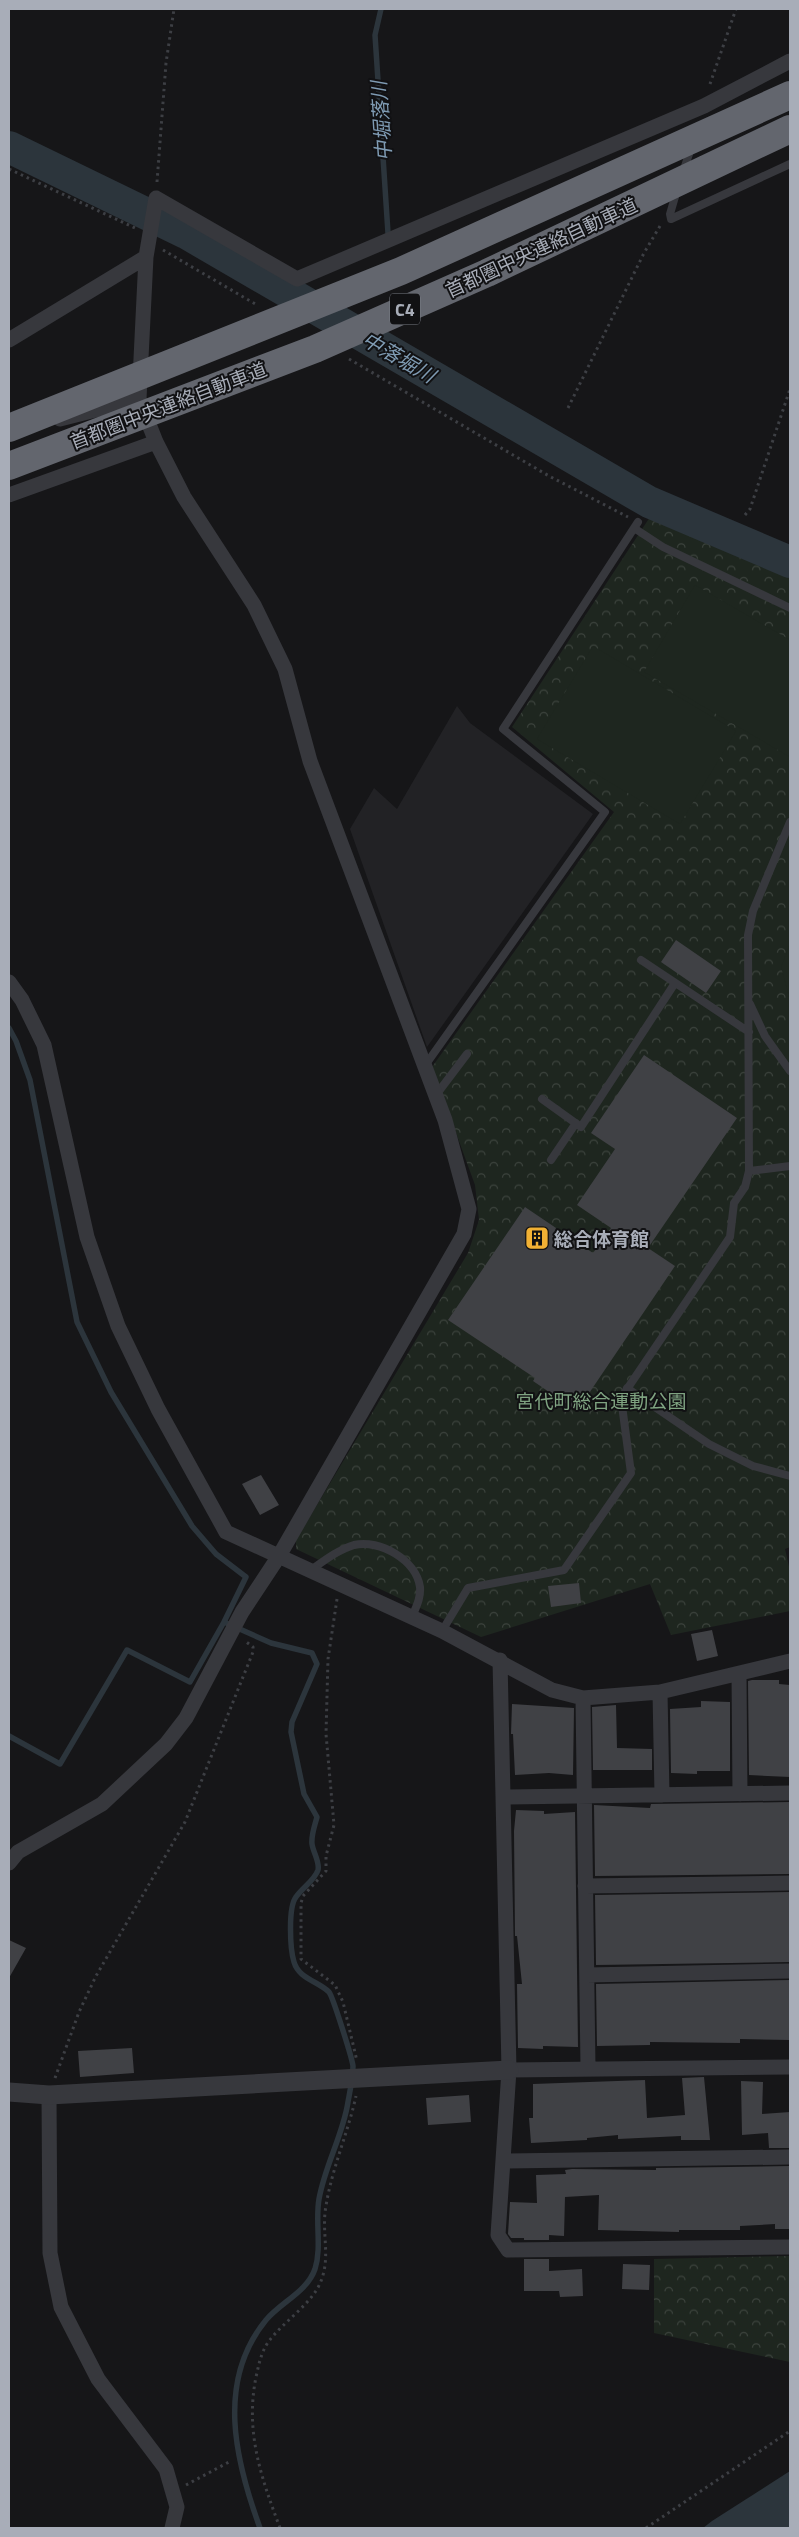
<svg xmlns="http://www.w3.org/2000/svg" width="799" height="2537" viewBox="0 0 799 2537" font-family="'Titillium Web','Noto Sans JP',sans-serif">
	<style>
		.built { fill: #222225 }
		.park { fill: url(#park-crowns) }
		.garden { fill: #1e261f }
		.water { fill: #2c353c }
		.lines { fill: none; stroke-linecap: round; stroke-linejoin: round }
		.stream { stroke: #2c353c; stroke-width: 5.5 }
		.river { stroke: #2c353c; stroke-width: 32 }
		.building { fill: #404145 }
		.path { stroke: #3d3f44; stroke-width: 3; stroke-dasharray: 2.5 4; stroke-linecap: butt }
		.service { stroke: #37383d; stroke-width: 8 }
		.minor { stroke: #37383d; stroke-width: 15 }
		.tertiary { stroke: #37383d; stroke-width: 19 }
		.motorway-bridge { stroke: #63666e; stroke-width: 28 }
		.labels { text-anchor: middle; dominant-baseline: central; stroke-width: 4; stroke-linejoin: round; paint-order: stroke }
		.shield { fill: #111113; stroke: #7b7e86; stroke-width: 1 }
		.shield-label { font-size: 18px; font-weight: bold; fill: #a8adb8 }
		.street-label { font-size: 19px; fill: #a8adb8; stroke: #111113 }
		.poi-label { font-size: 19px; font-weight: bold; fill: #a8adb8; stroke: #111113; text-anchor: start }
		.park-label { font-size: 19px; fill: #7fa381; stroke: #111113 }
		.water-label { font-size: 20px; font-style: italic; fill: #7f9bb3; stroke: #111113 }
	</style>
	<defs>
		<pattern id="park-crowns" width="20" height="18" patternUnits="userSpaceOnUse" patternTransform="scale(1.25)"><rect width="20" height="18" fill="#1e261f"/><path d="M2 6a3 3 0 1 1 6 0M12 15a3 3 0 1 1 6 0" fill="none" stroke="#3c433d"/></pattern>
	</defs>
	<rect width="100%" height="100%" fill="#161618"/>
	<path class="built" d="M457,706L470,723L593,814L427,1047L350,829L374,788L397,809Z"/>
	<path class="park" d="M650,517L790,578V1547L785,1549L790,1571V1611L671,1635L650,1584L481,1637L296,1549V1540L468,1253L479,1220L475,1185L432,1067L614,812L512,727Z
		M790,2256V2362L654,2333V2259Z"/>
	<path class="garden" d="M695,585L790,640V757L644,672Z
		M593,646L736,731L680,824L537,739Z
		M790,944V1000L781,967Z"/>
	<path class="water" d="M790,2471V2528H703L712,2521Z"/>
	<g class="lines">
		<path class="stream" d="M381,9L375,35L388,233
			M9,1028L16,1041L30,1080L77,1322L111,1392L192,1526L216,1554L246,1577L224,1622L271,1643L312,1653L317,1664L292,1722L291,1732L304,1794L317,1817C315,1825 311,1835 312,1844C313,1852 320,1862 318,1870C315,1880 302,1888 296,1897C288,1907 290,1949 294,1962C299,1979 318,1981 329,1992C333,1997 352,2058 353,2066C353,2077 350,2091 348,2102C343,2135 325,2165 319,2199C315,2222 322,2247 315,2269C307,2292 281,2302 266,2320C216,2381 235,2460 260,2528
			M9,1736L60,1764L127,1650L190,1682L224,1622"/>
		<path class="river" d="M9,147L186,233L649,502L790,562"/>
	</g>
	<path class="building" d="M676,940L721,971L706,993L661,962Z
		M644,1055L737,1118L648,1248L675,1266L577,1411L533,1381L535,1378L448,1320L525,1207L593,1253L611,1228L577,1205L615,1149L591,1133Z
		M261,1475L279,1505L260,1515L242,1484Z
		M579,1583L581,1603L551,1607L548,1586Z
		M712,1630L718,1656L697,1661L691,1634Z
		M752,1680H779V1684L790,1685V1777L749,1775L748,1681Z
		M701,1701L730,1702V1771H697V1774L671,1773L670,1709L701,1707Z
		M512,1704L574,1708L573,1775L549,1773L515,1775L513,1734H511Z
		M616,1705L617,1748L652,1749V1770H593L592,1707Z
		M790,1802V1874L595,1876L594,1805L650,1808L651,1804Z
		M516,1810L544,1811V1814L575,1812L578,2047L543,2046V2049L518,2048L517,1984H522L517,1936H515L514,1831Z
		M790,1892V1962L596,1965L595,1895Z
		M9,1940L26,1948L9,1978Z
		M790,1980V2040L740,2039V2043L650,2042V2045L597,2046L596,1984Z
		M132,2048L134,2073L80,2077L78,2051Z
		M704,2077L710,2140H681V2136L618,2139V2135L587,2138V2140L531,2143L529,2118H533V2084L645,2080L647,2118L685,2115L682,2078Z
		M741,2081L763,2082L762,2114L790,2112V2148H769L768,2133L742,2135Z
		M469,2095L471,2122L428,2125L426,2098Z
		M790,2166V2229H775V2224L740,2226V2230H679V2232L598,2230L599,2195L565,2197L564,2236L549,2235V2240H524V2238H511L508,2234L510,2202L537,2203L536,2175L566,2174L565,2170L572,2169L656,2170V2168Z
		M524,2259H549V2271L582,2269L583,2296L560,2297L559,2291H524Z
		M623,2264L650,2265L649,2290L622,2289Z"/>
	<g class="lines">
		<path class="path" d="M710,84L736,9
			M9,169L135,228
			M157,182L166,63L174,9
			M163,250L257,305
			M349,359L549,476L628,517
			M568,408L644,253L660,226
			M745,515L750,509L790,389
			M337,1599L328,1659L326,1734L334,1825L326,1856V1871L303,1896L301,1903V1959L335,1985L343,2002L357,2061
			M55,2078L79,2012L96,1976L185,1822L253,1652V1647L245,1641
			M186,2485L229,2462
			M280,2528C261,2477 245,2432 256,2377C259,2364 261,2352 269,2341C283,2322 313,2303 321,2281C331,2256 321,2232 326,2206C332,2168 348,2133 356,2096
			M646,2528L790,2431"/>
		<path class="service" d="M683,172L691,148
			M677,190L670,214L671,219L790,164
			M634,528L663,547L790,608
			M641,960L749,1032
			M750,1004L765,1036L790,1071
			M424,1067L605,812L503,729L638,522
			M436,1095L467,1054
			M542,1099L581,1127L675,983
			M551,1160L576,1123
			M749,1171L790,1166
			M627,1388L709,1444L753,1466L790,1476
			M311,1570C325,1560 338,1550 354,1545C380,1539 416,1560 420,1587C421,1598 416,1607 412,1617
			M442,1631L468,1588L564,1570L631,1473L621,1398L730,1237L734,1203L745,1187L749,1171L748,935L753,911L790,822"/>
		<path class="minor" d="M9,340L146,257
			M60,419L139,399
			M9,495L156,442
			M9,982L22,1000L44,1045L87,1237L118,1326L158,1409L226,1532L442,1631L552,1690L583,1698L660,1692L790,1661
			M500,1660L509,2070L498,2235L508,2250L790,2247
			M739,1674L740,1794
			M660,1692L662,1795
			M583,1698L588,2068
			M503,1797L790,1793
			M9,1863L18,1852L102,1804L166,1744L186,1718L242,1612L279,1556L464,1234L469,1209L445,1120L310,761L285,669L254,605L184,497L156,442L139,399L146,257L156,198L297,279L704,106L790,61
			M585,1886L790,1883
			M587,1975L790,1971
			M509,2070L790,2067
			M49,2095L50,2253L61,2307L98,2379L166,2469L177,2507L172,2528
			M503,2161L790,2157"/>
		<path class="tertiary" d="M9,2092L49,2095L509,2070"/>
		<path class="motorway-bridge" d="M9,428L401,271L790,95
			M9,466L315,349L487,273L790,129"/>
	</g>
	<defs>
		<g id="building-square" transform="scale(1.25)"><rect x="-9" y="-9" width="18" height="18" rx="4" fill="#f2b134" stroke="#111113"/><path d="M-4-6H4V6H1V3H-1V6H-4ZM-2.5-4.3h1.7v1.8h-1.7ZM.8-4.3h1.7v1.8H.8ZM-2.5-1h1.7V.8h-1.7ZM.8-1h1.7V.8H.8Z" fill="#111"/></g>
	</defs>
	<g fill-rule="evenodd">
		<use href="#building-square" x="537" y="1238"/>
	</g>
	<g class="labels">
		<rect class="shield" x="390" y="293.5" width="30" height="31" rx="4"/>
		<g class="shield-label">
			<text x="405" y="309">C4</text>
		</g>
		<g class="street-label">
			<text transform="translate(541 247) rotate(-25)">首都圏中央連絡自動車道</text>
			<text transform="translate(168 405) rotate(-21)">首都圏中央連絡自動車道</text>
		</g>
		<g class="poi-label">
			<text x="554" y="1238">総合体育館</text>
		</g>
		<g class="park-label">
			<text x="601" y="1400">宮代町総合運動公園</text>
		</g>
		<g class="water-label">
			<text transform="translate(381 121) rotate(-94)">中堀落川</text>
			<text transform="translate(399 357) rotate(30)">中落堀川</text>
		</g>
	</g>
	<rect width="799" height="2537" fill="none" stroke="#a8adb8" stroke-width="20"/>
</svg>
